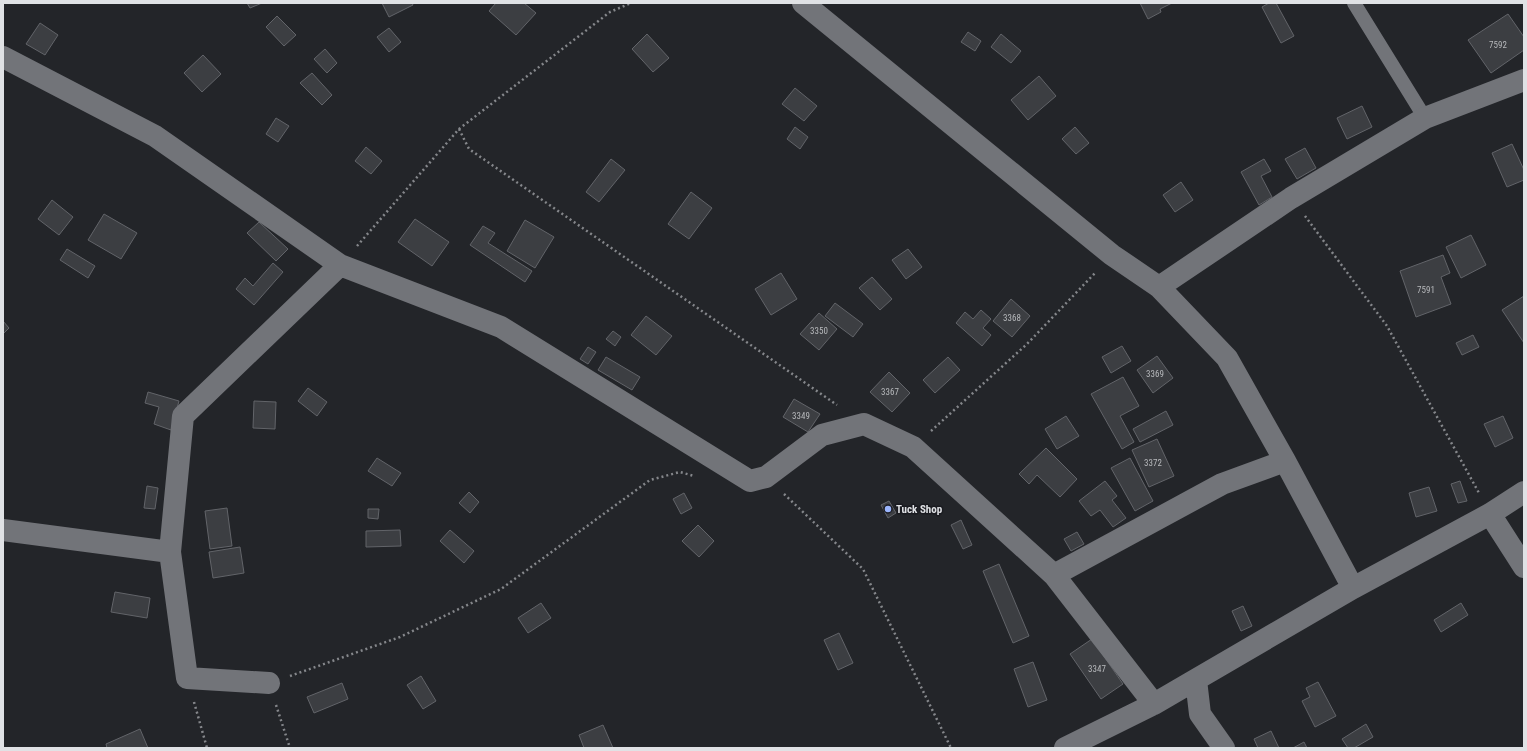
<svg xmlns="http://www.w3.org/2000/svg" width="1527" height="751" viewBox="0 0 1527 751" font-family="'Roboto Condensed',sans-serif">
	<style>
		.building { fill: #3c3e42; stroke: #626469 }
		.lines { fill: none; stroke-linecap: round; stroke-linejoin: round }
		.path { stroke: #85878b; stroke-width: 2.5; stroke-dasharray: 2 3; stroke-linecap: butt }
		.service { stroke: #727479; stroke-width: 14 }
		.minor { stroke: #727479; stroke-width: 22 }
		.poi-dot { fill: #9bb5fd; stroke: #1a1b20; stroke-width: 1.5 }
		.labels { text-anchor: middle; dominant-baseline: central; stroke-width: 3; stroke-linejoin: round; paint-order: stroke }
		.number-label { font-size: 9px; fill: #b7b9bc }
		.poi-label { font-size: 11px; font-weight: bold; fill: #e0e2e5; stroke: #1a1b20; text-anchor: start }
	</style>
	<rect width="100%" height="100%" fill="#232529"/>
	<path class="building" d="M247,3H262L250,8Z
		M382,3H412L413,5L389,17Z
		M496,3H524L536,13L516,35L489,11Z
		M1140,3H1172L1160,9L1161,12L1148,19Z
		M1269,3H1276L1294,36L1281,43L1262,7Z
		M1508,14L1524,37V50L1491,73L1468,40Z
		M277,16L296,35L284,46L266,27Z
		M40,23L58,35L45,55L26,44Z
		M389,28L401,42L389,52L377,37Z
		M968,32L981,41L975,51L961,42Z
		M647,34L669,58L653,72L632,49Z
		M1001,34L1021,51L1011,63L991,47Z
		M325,49L337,63L327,73L314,59Z
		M203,55L221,74L202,92L184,73Z
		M312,73L332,95L322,105L300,83Z
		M1039,76L1056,96L1028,120L1011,100Z
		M795,88L817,106L804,121L782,104Z
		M1362,106L1372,127L1347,139L1337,118Z
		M276,118L289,126L278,142L266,134Z
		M795,127L808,137L800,149L787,139Z
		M1075,127L1089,143L1076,154L1062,139Z
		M1512,144L1524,170V180L1507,187L1492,153Z
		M366,147L382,161L371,174L355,161Z
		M1305,148L1316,168L1297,179L1285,159Z
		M611,159L625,170L599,202L586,192Z
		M1264,159L1271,171L1261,176L1272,197L1259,205L1241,172Z
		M1181,182L1193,200L1175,212L1163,195Z
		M691,192L712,208L689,239L668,224Z
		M52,200L73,217L59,235L38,219Z
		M104,214L137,233L121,259L88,240Z
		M415,219L449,242L432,266L398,242Z
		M525,220L554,237L535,268L507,251Z
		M259,222L288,249L276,261L247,233Z
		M483,226L495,233L488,243L532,271L525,282L470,245Z
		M1471,235L1486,265L1461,278L1446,247Z
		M67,249L95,266L88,278L60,260Z
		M908,249L922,267L906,279L892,260Z
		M1443,255L1450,273L1441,277L1451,304L1416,317L1400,271Z
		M273,263L283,272L254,305L236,289L245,278L253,286Z
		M781,273L797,299L771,315L755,289Z
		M872,277L892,299L880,310L859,288Z
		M1524,296V343L1502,310Z
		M1011,299L1030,316L1012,337L993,321Z
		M835,303L863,324L853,337L825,316Z
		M981,310L991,319L983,328L991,335L982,346L956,323L965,312L973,319Z
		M819,313L837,329L819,350L800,334Z
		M646,316L672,336L656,355L631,335Z
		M3,321L9,328L3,334Z
		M613,331L621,337L615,346L606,339Z
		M1473,335L1479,347L1462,355L1456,343Z
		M1122,346L1131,361L1111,373L1102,357Z
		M588,347L596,352L588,364L580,359Z
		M1157,356L1173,378L1153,393L1137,370Z
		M606,357L640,377L632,390L598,370Z
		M948,357L960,370L935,393L923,380Z
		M889,372L910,393L892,412L870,392Z
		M1123,377L1139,406L1120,416L1134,442L1122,449L1091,394Z
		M308,388L327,402L317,416L298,401Z
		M148,392L179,401L171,430L154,424L159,407L145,403Z
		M794,399L820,414L808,432L783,417Z
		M254,401L276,402L275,429L253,428Z
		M1166,411L1173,425L1140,442L1133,429Z
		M1066,416L1079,436L1057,449L1045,429Z
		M1503,416L1513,438L1495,447L1484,424Z
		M1157,439L1174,476L1149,487L1132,450Z
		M1046,448L1077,479L1060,497L1037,475L1029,484L1019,474Z
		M377,458L401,473L392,486L368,471Z
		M1130,458L1153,501L1135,511L1111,468Z
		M1105,481L1117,496L1112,500L1126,518L1113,527L1100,510L1091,516L1079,501Z
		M1460,481L1467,501L1458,503L1451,484Z
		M147,486L158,488L155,509L144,508Z
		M1429,487L1437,511L1416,517L1409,493Z
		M469,492L479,502L470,513L459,503Z
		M684,493L692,508L681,514L673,499Z
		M889,501L896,513L888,518L881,505Z
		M227,508L232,546L210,549L205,511Z
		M368,509H379L378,519L368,518Z
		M961,520L972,545L963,549L951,525Z
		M698,525L714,541L699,557L682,541Z
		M400,530L401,546L366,547V531Z
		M450,530L474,551L464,563L440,541Z
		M1077,532L1084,544L1071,551L1064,539Z
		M240,547L244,573L213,578L209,552Z
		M999,564L1029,636L1013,643L983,571Z
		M115,592L150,598L147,618L111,612Z
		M541,603L551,618L528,633L518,618Z
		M1461,603L1468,615L1441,632L1434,620Z
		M1243,606L1252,626L1241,631L1232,611Z
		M839,633L853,663L838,670L824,640Z
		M1092,639L1123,684L1101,699L1070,654Z
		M1033,662L1047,700L1028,707L1014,669Z
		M421,676L436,701L423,709L407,685Z
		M1318,682L1336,716L1315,727L1302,701L1310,697L1306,688Z
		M342,683L348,699L314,713L307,697Z
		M1366,724L1373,737L1354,748H1348L1342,739Z
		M603,725L613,748H584L579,735Z
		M140,729L148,748H107L106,744Z
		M1271,731L1279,748H1258L1254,739Z
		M1304,742L1307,748H1293Z"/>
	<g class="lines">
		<path class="path" d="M459,129L469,149L837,405
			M1305,216L1387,326L1479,493
			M357,246L459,129L610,12L631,3
			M931,431L1027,344L1096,272
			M784,494L863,569L951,748
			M290,676L400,637L501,589L650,480L680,472L694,476
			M194,702L207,748
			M276,705L290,748"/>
		<path class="service" d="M1354,3L1425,118"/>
		<path class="minor" d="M803,3L1112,255L1159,287L1227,358L1285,461L1353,588
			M3,57L155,136L340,265L501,327L750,481L766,477L822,435L864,424L913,447L1054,575L1154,704
			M1159,287L1291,198L1425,118L1524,80
			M1490,514L1524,567
			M3,530L170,552
			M1054,575L1222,484L1285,461
			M1196,680L1200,714L1224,748
			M269,683L187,678L170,552L183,416L340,265
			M1065,748L1154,704L1353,588L1490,514L1524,492"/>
	</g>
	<circle class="poi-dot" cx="888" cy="509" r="4"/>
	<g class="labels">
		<g class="number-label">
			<text x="1498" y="45">7592</text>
			<text x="1426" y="290">7591</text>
			<text x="1012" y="318">3368</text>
			<text x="819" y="331">3350</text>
			<text x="1155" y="374">3369</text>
			<text x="890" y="392">3367</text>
			<text x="801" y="416">3349</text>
			<text x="1153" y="463">3372</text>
			<text x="1097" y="669">3347</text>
		</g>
		<g class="poi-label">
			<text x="896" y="509">Tuck Shop</text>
		</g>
	</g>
	<rect width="1527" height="751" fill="none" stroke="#e0e2e5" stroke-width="8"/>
</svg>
